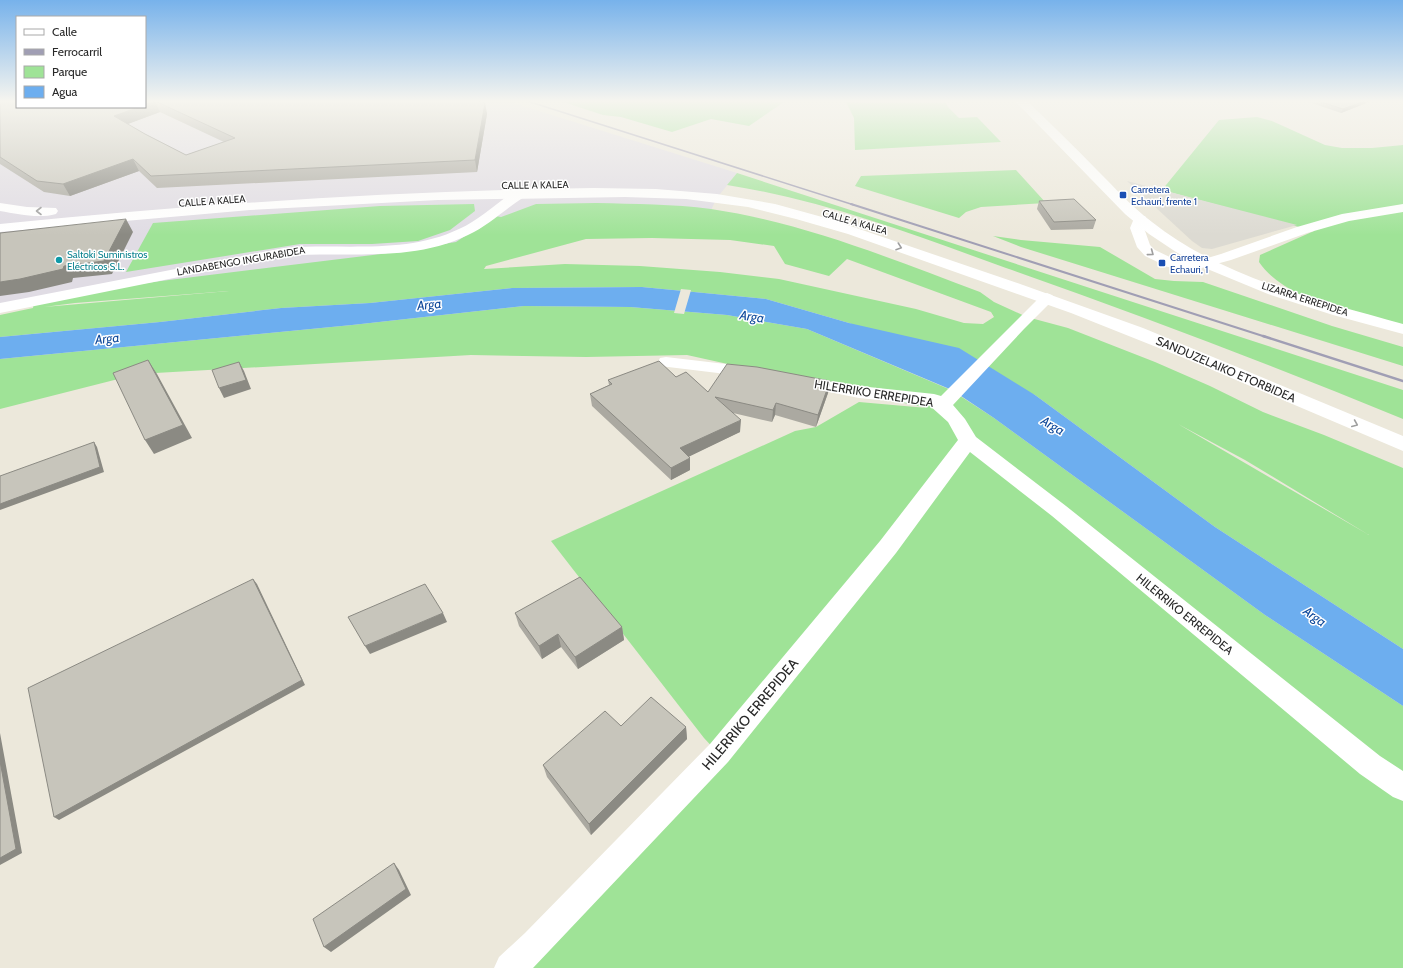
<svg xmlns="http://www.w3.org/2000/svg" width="1403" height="968" viewBox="0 0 1403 968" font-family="Cabin,sans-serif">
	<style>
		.industrial { fill: #e0dce4 }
		.green { fill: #9fe397; fill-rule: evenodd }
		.plaza { fill: #dcdad2 }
		.water { fill: #6daeef }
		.pier { fill: #ece8db }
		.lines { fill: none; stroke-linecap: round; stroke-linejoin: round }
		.minor { fill: #fff; fill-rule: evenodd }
		.tertiary { fill: #fff; fill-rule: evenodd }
		.secondary { fill: #fff; fill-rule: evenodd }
		.rail-far2 { stroke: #a09eb4; stroke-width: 1.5 }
		.rail-far1 { stroke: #a09eb4; stroke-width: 2 }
		.rail { stroke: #a09eb4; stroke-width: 2.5 }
		.wall { fill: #aba9a1; fill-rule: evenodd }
		.shaded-wall { fill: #8b8a83 }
		.building { fill: #c7c5bb; stroke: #8b8a83 }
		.oneway { stroke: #9f9f9f }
		.transit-dot { fill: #1a4fb4; stroke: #fff; stroke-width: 1.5 }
		.culture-dot { fill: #0f9aa8; stroke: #fff; stroke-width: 1.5 }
		.labels { text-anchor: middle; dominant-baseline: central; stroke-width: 3; stroke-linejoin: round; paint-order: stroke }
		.far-street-label { font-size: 10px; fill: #292929; stroke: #fff }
		.far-transit-label { font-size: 10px; fill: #164399; stroke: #fff; text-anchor: start }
		.far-culture-label { font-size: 10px; fill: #0d838f; stroke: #fff; text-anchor: start }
		.street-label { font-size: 12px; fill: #292929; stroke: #fff }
		.water-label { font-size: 13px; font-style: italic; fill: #0d489a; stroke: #fff }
		.near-street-label { font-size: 14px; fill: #292929; stroke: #fff }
	</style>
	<rect width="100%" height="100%" fill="#ece8db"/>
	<path class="industrial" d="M0,100L17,107H145V100H504L737,173L716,199L704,227L607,223L34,303L0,311Z"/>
	<path class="green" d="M557,100H762L784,102L749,126L711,119L672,132L621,117L603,115Z
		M846,102L946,103L948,107L959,118L977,117L1001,142L855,150L854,118Z
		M1257,117L1272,121L1325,145L1342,148H1372L1403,145V329C1361,317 1284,300 1259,262L1260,255L1314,231L1162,190L1219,120Z
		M1016,170L1046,203L981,207L966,212L959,218L855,186L861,176Z
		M737,173L1403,390V419C1272,365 1140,315 1006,268C915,235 823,200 727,185Z
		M596,203C635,204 673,204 711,209C804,223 892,259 980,292L994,302L1027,317L1068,328L1155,362L1210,386L1263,412L1324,435L1403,468V649L1215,527L1035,395L849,323L766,299L642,287L512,288L370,303L281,308L160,322L0,337V315L33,308L34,301L61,295L161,281L381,254L456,242L495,216L501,217L536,204ZM652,238L730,240L774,246L785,264L829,276L847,259L991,312L994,317L983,324L964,323L916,309L779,279L720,272L640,266L565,264L484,269L486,266L586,239ZM229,291L44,307L75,303ZM1178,424L1245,460L1369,535Z
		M474,204L475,211L450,230L418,241L372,244H300L126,272L153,223L380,206Z
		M993,236L1021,240L1100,247L1155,279L1174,281L1203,282L1332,326L1403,347V366L1021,247Z
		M524,306L630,307L727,315L807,329L951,390L994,418L1265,615L1403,706V968H510L718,753L704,738L551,541L795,431L816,427L859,402L927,408L687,355L586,357L471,355L138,374L0,409V359L352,325Z"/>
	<path class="plaza" d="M1127,181L1162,190L1297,225L1212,249L1202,248L1192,241Z"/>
	<path class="water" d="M642,287L766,299L849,323L959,348L1035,395L1215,527L1403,649V706L1265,615L994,418L952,390L807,329L727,315L630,307L524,306L352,325L0,359V337L160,322L281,308L370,303L512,288Z"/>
	<path class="pier" d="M681,289L691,290L684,314L674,313Z"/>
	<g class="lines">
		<path class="minor" d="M519,190L524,191L525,194L524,197C505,209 488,226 468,235C411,263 345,251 284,256L0,313V303L284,248C341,243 405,255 459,229C479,220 496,204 514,191Z
			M1403,204V212L1349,221L1307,233L1231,260L1194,270L1168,267L1145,256L1137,247L1130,228L1135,216H1145L1147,219L1144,228L1150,245L1155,250L1176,260L1194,262L1221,254L1297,227L1342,214Z
			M1047,293L1052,295L1055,298L1024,329L953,405L965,419L976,437L1066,506L1380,756L1403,771V801L1393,797L1360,774L1052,516L970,452L896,553L728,762L533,968H494L499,957L525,933L710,744L880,541L958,440L948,422L929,405L859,398L804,387L798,386L795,382L798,378L804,377L859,386L934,394L941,396L1042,295Z
			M666,357L751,367L757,368L760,372L757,376L751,377L660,366L658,362L660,358Z"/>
		<path class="tertiary" d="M1014,100H1026C1050,123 1074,146 1097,170C1115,188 1132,207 1152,222C1223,278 1317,300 1403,324V334L1333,315L1268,294L1205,268L1176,252L1149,234L1125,214Z"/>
		<path class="secondary" d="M594,188L656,189L717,194L775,204L833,220L1023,285L1143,328L1403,436V451L1189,360L1071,313L848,234L796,219L748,207L686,199L625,197L438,200L250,210L0,232V224C198,204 395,191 594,188Z
			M0,203L27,207L56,208L58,211L56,214C38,219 18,214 0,211Z"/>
		<path class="rail-far2" d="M524,100L854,205"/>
		<path class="rail-far1" d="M851,204L1266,337"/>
		<path class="rail" d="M1263,336L1403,381"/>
	</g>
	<path class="wall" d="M0,100H145L485,103L487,114L477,172L157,188L139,171L70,196L44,192L0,164ZM160,112L224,142L186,155L145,134L127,124Z
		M1303,100H1374L1341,113Z
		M1039,201L1096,220L1093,229L1051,230L1037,209Z
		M676,377L708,392L830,381L828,393L816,427L775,415L772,422L733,413L740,432L689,456L690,458V470L671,480L592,406L590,394L609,385L608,380Z
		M515,613L622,627L624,640L578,669L561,647L542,659L519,626Z
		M621,726L686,727L687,739L591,835L547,777L543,765Z"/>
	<path class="shaded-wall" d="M1367,100H1374L1341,113L1343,109Z
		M155,101L160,112L120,127L114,116L139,107H145V105Z
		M485,103L487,114L477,172L475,160Z
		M133,159L139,171L70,196L63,184Z
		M126,219L133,232L112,274L73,278L72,282L29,292L0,296V282L64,266Z
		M148,360L157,374L192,438L154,454L145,440Z
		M239,362L244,371L251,389L224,398L219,388Z
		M830,381L828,393L816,427L818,415Z
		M776,403L775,415L772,422L773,410Z
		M741,420L740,432L680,461V448Z
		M94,442L97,447L104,472L0,510V504Z
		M690,458V470L671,480V468Z
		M253,579L257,584L305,685L59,820L54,817Z
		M443,613L447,622L370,654L365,646Z
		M622,627L624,640L578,669L575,657Z
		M558,634L561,647L542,659L539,646Z
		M686,727L687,739L591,835L589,824Z
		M0,733L22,853L0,865Z
		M394,863L399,870L411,895L331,952L324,947Z"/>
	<path class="building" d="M0,100H17V107H139L114,116L145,134L186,155L235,138L155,101L145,105V100H475L485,103L475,160L151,176L133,159L63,184L37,181L0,157Z
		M1315,100H1367L1343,109Z
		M1074,199L1096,220L1054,222L1039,201Z
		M126,219L104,261L64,266L63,269L20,279L0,282V233Z
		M148,360L183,425L145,440L113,373Z
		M659,361L676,377L686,372L708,392L727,364L757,367L830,381L818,415L776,403L773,410L715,397L741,420L680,448L690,458L671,468L590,394L612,384L608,380Z
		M239,362L246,380L219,388L212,370Z
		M94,442L100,467L0,504V476Z
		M580,577L622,627L575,657L558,634L539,646L515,613Z
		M253,579L302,680L54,817L28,688Z
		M425,584L443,613L365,646L348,617Z
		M651,697L686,727L589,824L543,765L605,711L621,726Z
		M0,761L16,849L0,858Z
		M394,863L406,889L324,947L313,919Z"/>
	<defs><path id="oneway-chevron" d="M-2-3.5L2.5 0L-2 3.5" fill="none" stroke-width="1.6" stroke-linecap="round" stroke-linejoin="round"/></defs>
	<g class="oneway">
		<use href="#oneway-chevron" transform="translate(39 211) rotate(180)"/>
		<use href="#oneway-chevron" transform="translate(899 247) rotate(19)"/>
		<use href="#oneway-chevron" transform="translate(1151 253) rotate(37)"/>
		<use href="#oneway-chevron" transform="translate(1355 424) rotate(23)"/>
	</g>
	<linearGradient id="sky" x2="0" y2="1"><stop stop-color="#77b2eb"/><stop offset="0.43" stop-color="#f6f5ef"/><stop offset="1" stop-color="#f6f5ef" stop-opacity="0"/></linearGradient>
	<rect width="1403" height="235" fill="url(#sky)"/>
	<g class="transit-dot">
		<rect x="1119" y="191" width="8" height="8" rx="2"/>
		<rect x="1158" y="259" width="8" height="8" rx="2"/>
	</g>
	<circle class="culture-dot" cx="59" cy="260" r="4"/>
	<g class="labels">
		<g class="far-street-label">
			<text transform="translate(535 185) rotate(-1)">CALLE A KALEA</text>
			<text transform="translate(212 201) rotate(-4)">CALLE A KALEA</text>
			<text transform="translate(855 222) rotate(16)">CALLE A KALEA</text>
			<text transform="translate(241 261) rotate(-10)">LANDABENGO INGURABIDEA</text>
			<text transform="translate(1305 299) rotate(18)">LIZARRA ERREPIDEA</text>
		</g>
		<g class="far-transit-label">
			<text x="1131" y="189">Carretera<tspan x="1131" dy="12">Echauri, frente 1</tspan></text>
			<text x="1170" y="257">Carretera<tspan x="1170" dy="12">Echauri, 1</tspan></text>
		</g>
		<g class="far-culture-label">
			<text x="67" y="254">Saltoki Suministros<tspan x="67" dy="12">Eléctricos S.L.</tspan></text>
		</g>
		<g class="street-label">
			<text transform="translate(1226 369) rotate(23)">SANDUZELAIKO ETORBIDEA</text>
			<text transform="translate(874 393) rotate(9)">HILERRIKO ERREPIDEA</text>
			<text transform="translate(1185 614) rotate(39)">HILERRIKO ERREPIDEA</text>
		</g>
		<g class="water-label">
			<text transform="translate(429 304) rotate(-6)">Arga</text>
			<text transform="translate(752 316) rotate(8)">Arga</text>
			<text transform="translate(107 338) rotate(-6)">Arga</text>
			<text transform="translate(1053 425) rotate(30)">Arga</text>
			<text transform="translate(1315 616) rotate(36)">Arga</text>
		</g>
		<g class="near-street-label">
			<text transform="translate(750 714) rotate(-50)">HILERRIKO ERREPIDEA</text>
		</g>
	</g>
	<rect x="16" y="16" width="130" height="92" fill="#ffffff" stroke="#a9a9a9"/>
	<rect x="24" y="29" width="20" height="6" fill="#ffffff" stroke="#a9a9a9"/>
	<text x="52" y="36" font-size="12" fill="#292929">Calle</text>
	<rect x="24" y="49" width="20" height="6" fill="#a09eb4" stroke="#a9a9a9"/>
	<text x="52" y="56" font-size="12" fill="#292929">Ferrocarril</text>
	<rect x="24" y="66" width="20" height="12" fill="#9fe397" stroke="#a9a9a9"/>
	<text x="52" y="76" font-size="12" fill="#292929">Parque</text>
	<rect x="24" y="86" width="20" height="12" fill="#6daeef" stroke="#a9a9a9"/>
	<text x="52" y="96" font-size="12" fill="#292929">Agua</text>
</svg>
